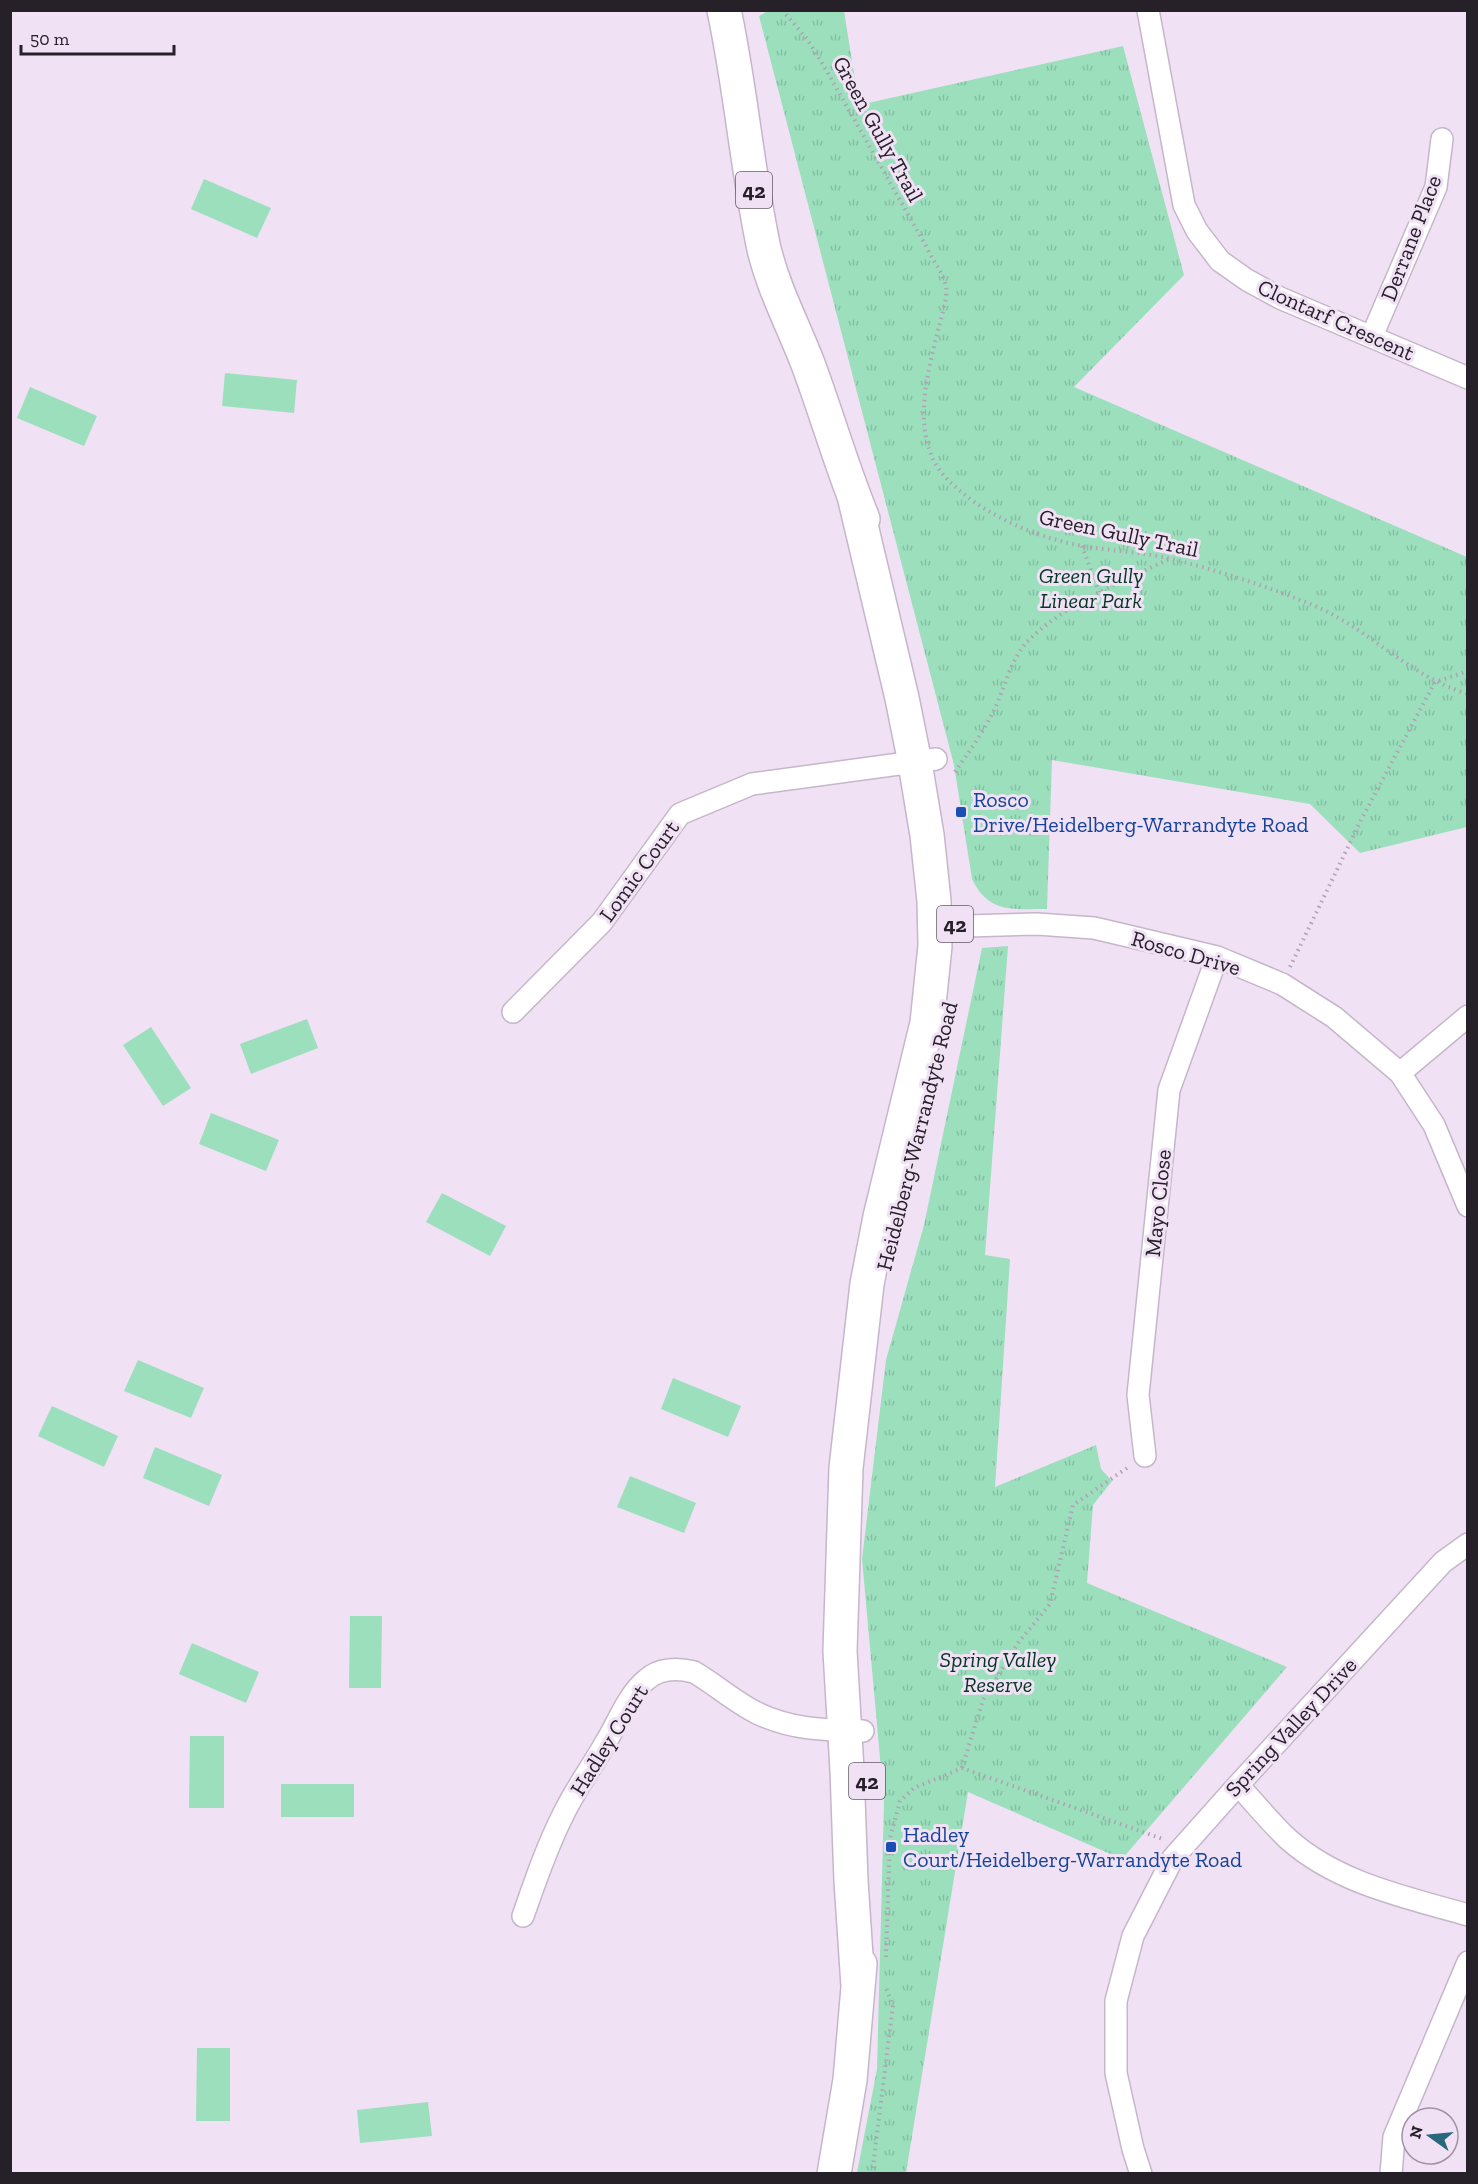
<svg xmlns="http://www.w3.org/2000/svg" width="1478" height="2184" viewBox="0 0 1478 2184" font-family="'Zilla Slab',serif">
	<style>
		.grass { fill: #9bdfbd }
		.park { fill: url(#park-tufts) }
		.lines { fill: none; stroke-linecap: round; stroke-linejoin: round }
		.street-casing { stroke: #c6b6ca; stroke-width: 24 }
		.primary-casing { stroke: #c6b6ca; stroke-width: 36 }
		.path { stroke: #afa2b2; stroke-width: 4; stroke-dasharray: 1.5 4.5; stroke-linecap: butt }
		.street { stroke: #fff; stroke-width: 21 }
		.primary { stroke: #fff; stroke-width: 33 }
		.transit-dot { fill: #1a4fb4; stroke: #f1e1f5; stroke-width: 2 }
		.labels { text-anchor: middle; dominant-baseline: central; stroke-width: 6; stroke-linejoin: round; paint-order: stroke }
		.shield { fill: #f1e1f5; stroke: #635a66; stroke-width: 1.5 }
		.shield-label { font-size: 21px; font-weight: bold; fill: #262028 }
		.street-label { font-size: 22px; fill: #262028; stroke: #f1e1f5 }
		.park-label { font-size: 22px; font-style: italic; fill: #033723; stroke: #f1e1f5 }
		.transit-label { font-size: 22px; fill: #164399; stroke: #f1e1f5; text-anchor: start }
	</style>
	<defs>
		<pattern id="park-tufts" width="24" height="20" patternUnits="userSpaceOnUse" patternTransform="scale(1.5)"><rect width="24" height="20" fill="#9bdfbd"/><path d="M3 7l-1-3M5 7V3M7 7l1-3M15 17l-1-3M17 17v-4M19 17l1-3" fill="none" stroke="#85bfa2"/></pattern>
	</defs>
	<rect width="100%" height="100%" fill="#f1e1f5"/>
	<path class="grass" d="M204,179L271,208L257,238L191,209Z
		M225,373L297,380L294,413L222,406Z
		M30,387L97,416L84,446L17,418Z
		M307,1019L318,1048L251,1074L240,1044Z
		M151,1027L191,1088L163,1106L123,1045Z
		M211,1113L279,1140L266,1171L199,1144Z
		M442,1193L506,1226L490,1256L426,1222Z
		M138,1360L204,1388L191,1418L124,1391Z
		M673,1378L741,1406L728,1437L661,1409Z
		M52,1406L118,1436L104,1467L38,1436Z
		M155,1447L222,1475L209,1506L143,1478Z
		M630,1476L696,1503L684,1533L617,1507Z
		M350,1616H382L381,1688H349Z
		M192,1643L259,1672L246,1703L179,1674Z
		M190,1736H224V1808H189Z
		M281,1784H354V1817H281Z
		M197,2048H230V2121H196Z
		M428,2102L432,2136L360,2143L357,2110Z"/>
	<path class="park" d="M768,11H844L859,105L1123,46L1184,275L1074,387L1467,557V827L1360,853L1310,804L1052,760L1047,909C1013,909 989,914 972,879L954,765L759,16Z
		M1008,946L985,1255L1010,1259L995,1487L1096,1445L1101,1469L1112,1481L1093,1505L1087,1583L1287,1667L1122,1859L968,1792L906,2173H857L877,2069L884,1802L862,1559L886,1360L924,1225L982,948Z"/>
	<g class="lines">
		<g class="street-casing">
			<path id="street" d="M1148,10L1184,205L1197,231L1220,261L1247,280L1280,298L1468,378
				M1372,336L1436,187L1442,139
				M934,927L1037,924L1094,928L1217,957L1282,984L1334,1017L1400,1073L1434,1125L1468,1206
				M513,1012L602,922L680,814L752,784L936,759
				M1400,1073L1468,1016
				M1145,1456L1138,1395L1169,1090L1217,957
				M1238,1785C1254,1802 1270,1822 1288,1839C1337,1883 1405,1897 1468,1915
				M523,1916C535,1882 546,1849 562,1817C574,1791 592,1767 606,1742C618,1722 628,1695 646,1680C659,1668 678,1668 694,1672C716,1685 735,1702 757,1713C792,1730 826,1730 863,1731
				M1141,2174L1133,2149L1116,2073V2001L1133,1936L1173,1858L1238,1785L1443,1562L1468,1544
				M1391,2174L1394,2137L1468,1962"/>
		</g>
		<g class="primary-casing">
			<path id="primary" d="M724,10C741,89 747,170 764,249C774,290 793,325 808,364C827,415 842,468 863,519
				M855,500L902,698L915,763L927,835L934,901L935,946L927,1023L880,1217L867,1284L846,1468L840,1651L847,1770L851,1881L858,1986
				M834,2174L850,2080L860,1964"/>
		</g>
		<path class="path" d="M782,10L807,39L825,68L926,246C932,260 942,270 946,286C948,297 942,315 939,326C929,368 914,418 933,459C941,476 956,488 970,499C1004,523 1041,538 1082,546C1112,551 1143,552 1172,559C1220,571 1269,587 1315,606C1371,630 1408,676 1468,694
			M1082,546L1099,592
			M955,772C969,752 983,732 994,710C1005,688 1010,661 1026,643C1061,606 1123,581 1169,559
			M1290,967L1362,818L1435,682L1468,671
			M962,1768L983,1700L1018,1643L1050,1604L1073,1505L1130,1466
			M886,1957L890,1838L900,1801L914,1788L962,1768L1163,1839
			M872,2174L893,2005L885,1986"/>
		<use href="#street" class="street"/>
		<use href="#primary" class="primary"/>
	</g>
	<g class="transit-dot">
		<rect x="955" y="806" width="12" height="12" rx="3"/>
		<rect x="885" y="1841" width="12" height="12" rx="3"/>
	</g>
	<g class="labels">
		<g class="shield">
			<rect x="736" y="172" width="36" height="36" rx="4.5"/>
			<rect x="937" y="906" width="36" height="36" rx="4.5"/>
			<rect x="849" y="1763" width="36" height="36" rx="4.5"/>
		</g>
		<g class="shield-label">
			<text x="754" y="190">42</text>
			<text x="955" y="924">42</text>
			<text x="867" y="1781">42</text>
		</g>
		<g class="street-label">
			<text transform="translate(878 129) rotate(61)">Green Gully Trail</text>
			<text transform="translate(1411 238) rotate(-69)">Derrane Place</text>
			<text transform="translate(1336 320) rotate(24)">Clontarf Crescent</text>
			<text transform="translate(1119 533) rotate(12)">Green Gully Trail</text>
			<text transform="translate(639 871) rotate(-54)">Lomic Court</text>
			<text transform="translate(1186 953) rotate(16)">Rosco Drive</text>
			<text transform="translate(917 1136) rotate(-76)">Heidelberg-Warrandyte Road</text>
			<text transform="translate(1158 1203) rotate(-84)">Mayo Close</text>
			<text transform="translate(1291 1727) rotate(-47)">Spring Valley Drive</text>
			<text transform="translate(609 1740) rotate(-58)">Hadley Court</text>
		</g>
		<g class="park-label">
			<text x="1091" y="575">Green Gully<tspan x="1091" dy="25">Linear Park</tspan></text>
			<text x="998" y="1659">Spring Valley<tspan x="998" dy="25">Reserve</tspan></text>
		</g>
		<g class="transit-label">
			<text x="973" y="799">Rosco<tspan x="973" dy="25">Drive/Heidelberg-Warrandyte Road</tspan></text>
			<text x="903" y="1834">Hadley<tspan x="903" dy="25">Court/Heidelberg-Warrandyte Road</tspan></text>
		</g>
	</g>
	<rect width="1478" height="2184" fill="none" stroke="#262028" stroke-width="24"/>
	<g transform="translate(1430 2136) rotate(285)"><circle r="28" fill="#f1e1f5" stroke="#a094a3" stroke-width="1.5"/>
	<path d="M0-4.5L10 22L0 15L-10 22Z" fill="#29677d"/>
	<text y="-9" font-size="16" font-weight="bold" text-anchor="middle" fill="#262028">N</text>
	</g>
	<path d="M21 45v9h153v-9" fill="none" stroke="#262028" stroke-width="3"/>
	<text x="30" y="45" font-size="18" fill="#262028" stroke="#f1e1f5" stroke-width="4.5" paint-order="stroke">50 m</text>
</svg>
